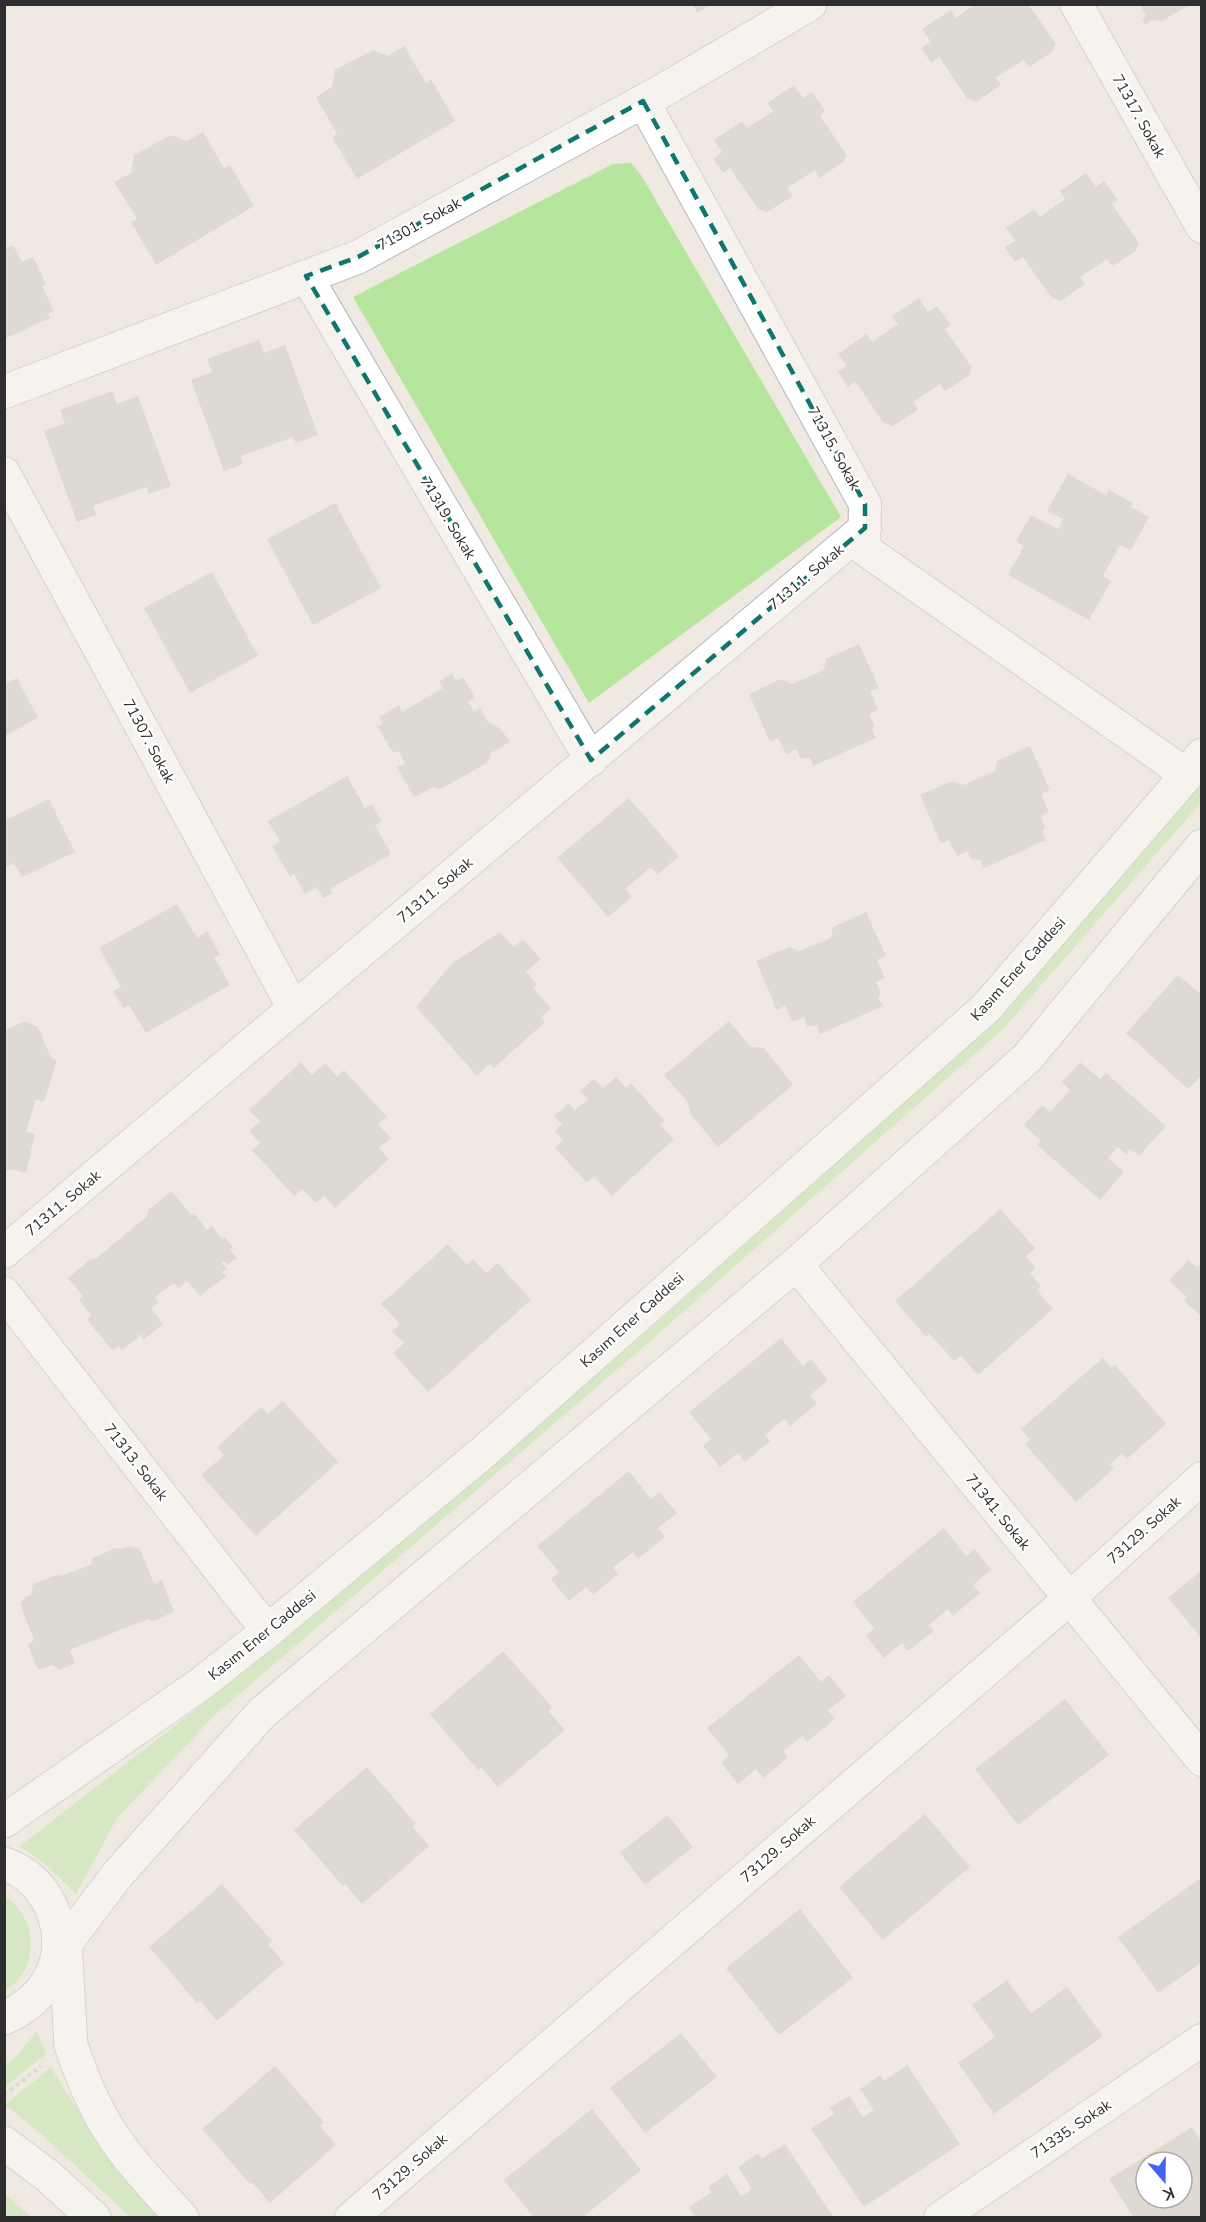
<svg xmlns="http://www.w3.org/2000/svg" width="1206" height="2222" viewBox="0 0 1206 2222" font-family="'Nunito Sans',sans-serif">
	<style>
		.green { fill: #b6e59e }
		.building { fill: #cbc7bf; fill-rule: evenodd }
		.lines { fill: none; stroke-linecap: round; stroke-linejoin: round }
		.street-casing { stroke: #b4b7c1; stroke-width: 34 }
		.secondary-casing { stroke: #b4b7c1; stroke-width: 35 }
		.path { stroke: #c9c9c9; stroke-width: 4; stroke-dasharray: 4.5 3; stroke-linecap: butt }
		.street { stroke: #fff; stroke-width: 32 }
		.secondary { stroke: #fff; stroke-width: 33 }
		.marked { fill: none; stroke: #0f766e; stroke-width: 4.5; stroke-dasharray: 12 8; stroke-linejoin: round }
		.labels { text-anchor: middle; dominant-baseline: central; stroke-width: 4.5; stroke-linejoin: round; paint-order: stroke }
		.street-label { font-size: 15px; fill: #2e2e2e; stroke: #fff }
	</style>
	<rect width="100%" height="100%" fill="#efe9e1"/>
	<path class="green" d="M631,163L641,175L841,517L589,703L353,297L613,164Z
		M1201,781V801L1197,807L1003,1029L656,1336L215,1715L117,1818L76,1894L47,1866L20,1846L281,1643L650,1329L995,1022L1188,800Z
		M5,1897C39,1918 40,1969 5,1991Z
		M37,2031L46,2054L5,2087V2066L18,2054Z
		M51,2067C82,2121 119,2169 159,2217H130L38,2131L5,2105Z
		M4,2194L7,2196L31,2217H5Z"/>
	<path class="building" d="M693,4H712L697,13Z
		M975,4H1028L1056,44L1052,52L1029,67L1024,60L996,77L1001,85L976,102L967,98L939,57L931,63L921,48L931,42L922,29L951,10L956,18Z
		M1140,4H1191L1162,21L1152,20L1145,24L1142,18L1146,16Z
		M404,46L426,83L431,79L455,121L357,179L332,137L337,134L316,97L332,87L335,70L373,50L388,56Z
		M794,85L803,98L812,92L825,111L820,116L847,155L843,162L820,178L815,170L787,188L793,196L767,212L758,209L730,168L723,173L713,159L722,152L714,140L742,121L747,128L773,111L767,103Z
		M203,132L224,168L230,165L254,206L156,265L131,222L137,219L114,182L131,173L134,155L171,135L187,141Z
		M1086,173L1096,187L1104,181L1118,200L1112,204L1139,243L1136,251L1112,266L1107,259L1080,277L1085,284L1060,301L1051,297L1023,257L1015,262L1005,247L1015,241L1006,228L1034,209L1040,217L1065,199L1060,191Z
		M13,245L22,262L33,257L46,284L42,286L54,311L48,313L50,318L4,339V249Z
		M919,298L928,312L937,306L951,325L945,329L972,368L968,376L945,391L940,384L913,402L918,410L892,426L883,422L855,381L848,387L838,372L847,366L838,354L867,334L872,342L898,324L892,316Z
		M259,340L264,353L285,345L318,435L296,443L293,437L241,456L243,464L224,471L191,380L212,372L207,359Z
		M112,391L117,404L138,396L171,486L149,494L146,487L93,506L96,515L77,522L44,431L65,423L60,410Z
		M1068,474L1106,495L1109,490L1133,503L1131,507L1149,517L1131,550L1120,545L1103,576L1111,581L1089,620L1008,575L1024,546L1016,541L1031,515L1058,529L1063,519L1047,511Z
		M335,503L381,588L313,625L267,539Z
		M212,572L258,656L190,693L144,608Z
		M859,644L879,688L870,692L878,710L869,714L874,725L872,730L876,738L813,766L810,758H800L797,749L786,754L778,738L770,742L749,694L781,679L792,684L824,670L826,659Z
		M452,674L456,681L463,677L475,698L468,702L474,711L480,708L488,722L501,729L510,742L491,753L487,763L441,789L434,787L414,797L397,767L405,764L400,753L392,751L377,726L383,724L379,717L399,705L402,712L443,688L439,681Z
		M17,678L38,718L4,736V685Z
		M1030,746L1050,790L1041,794L1049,812L1040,816L1045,827L1042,831L1046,840L984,868L980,860L971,859L967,851L957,856L949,840L941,843L920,795L952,781L963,785L995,771L997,761Z
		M347,776L365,808L372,804L382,822L375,825L391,854L330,889L333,893L323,898L317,887L305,894L294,874L290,877L272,846L280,841L268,821Z
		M629,798L679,856L658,874L651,867L625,889L632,897L608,917L557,858Z
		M49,799L75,852L22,877L14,863L4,868V821Z
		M177,904L197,938L207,931L220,955L214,957L230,985L146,1033L129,1005L123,1008L113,991L121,987L99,948Z
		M866,912L886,956L877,960L885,978L876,982L881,993L878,998L883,1006L820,1034L817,1026H807L804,1017L793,1022L785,1006L777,1010L756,961L789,947L799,951L831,938L833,927Z
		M500,932L514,947L523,939L541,959L526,972L537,985L533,988L551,1008L541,1017L545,1022L494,1068L490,1064L477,1076L416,1007L451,964Z
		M1178,975L1202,995V1075L1188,1089L1126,1033Z
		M25,1021L38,1027L51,1058L57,1060L44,1102L36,1099L26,1132L35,1134L26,1173L10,1169L4,1172V1031Z
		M729,1021L751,1047L764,1048L793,1085L718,1147L691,1115L687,1101L664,1075Z
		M301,1062L312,1075L325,1063L337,1077L344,1070L387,1117L378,1124L391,1138L379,1148L389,1159L335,1208L324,1196L316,1203L302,1189L294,1196L252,1150L260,1143L249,1131L260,1121L249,1110Z
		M1080,1062L1100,1079L1106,1073L1166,1126L1139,1156L1130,1149L1126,1154L1118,1147L1108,1158L1124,1172L1100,1200L1037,1145L1041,1141L1024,1125L1042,1105L1050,1112L1070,1090L1062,1082Z
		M616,1077L626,1088L631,1083L665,1121L660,1125L674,1139L612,1196L594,1177L587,1183L555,1148L563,1140L555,1131L562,1124L554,1116L569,1103L575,1110L588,1099L580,1091L594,1079L603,1088Z
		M172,1191L191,1215L194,1213L207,1230L212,1226L222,1239L225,1237L233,1247L230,1250L237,1258L227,1265L224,1261L222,1263L227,1269L222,1272L226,1276L200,1296L187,1281L179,1288L174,1283L155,1297L159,1302L151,1308L163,1324L143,1340L142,1334L122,1350L119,1346L113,1351L87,1320L91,1315L79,1300L83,1296L68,1278L91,1259L97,1258L147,1216L148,1210Z
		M1000,1209L1035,1248L1026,1256L1036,1268L1030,1273L1041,1286L1037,1290L1053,1309L978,1375L961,1356L954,1361L929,1333L926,1337L895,1301Z
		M448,1244L467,1265L473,1259L486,1273L498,1263L531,1300L428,1392L393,1353L404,1343L392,1331L400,1324L381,1304Z
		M1188,1260L1197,1267L1202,1262V1317L1184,1301L1187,1297L1169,1281Z
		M781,1338L803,1366L811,1359L828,1380L810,1395L817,1404L790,1426L784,1419L765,1435L770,1441L745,1462L738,1453L720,1467L703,1446L711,1439L689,1412Z
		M1103,1358L1112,1368L1115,1365L1166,1424L1127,1459L1122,1454L1110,1464L1114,1469L1076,1502L1025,1444L1030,1440L1021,1429Z
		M283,1401L338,1462L256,1536L201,1475L224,1455L217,1447L261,1407L268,1414Z
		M629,1471L651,1499L659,1492L677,1513L658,1528L665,1537L638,1559L633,1552L613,1568L618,1574L593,1595L586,1587L569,1601L551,1579L559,1572L537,1546Z
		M944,1528L966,1556L975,1549L991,1570L973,1585L980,1593L953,1616L948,1609L929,1625L934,1631L908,1651L902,1643L884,1658L866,1636L874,1629L853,1602Z
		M130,1546L140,1549L154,1584L162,1580L174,1612L153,1621L148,1619L70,1650L75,1663L59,1670L52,1665L38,1670L28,1645L34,1640L20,1604L25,1597L31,1595L33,1584L56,1575L60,1576L91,1565L93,1558L116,1548L123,1549Z
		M1202,1570V1639L1168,1598Z
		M503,1651L552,1707L548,1711L565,1730L498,1787L481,1767L478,1770L430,1714Z
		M799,1655L821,1682L829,1675L846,1696L828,1710L835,1719L807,1742L803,1736L783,1751L788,1757L763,1778L756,1769L738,1784L721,1762L729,1755L707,1728Z
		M1065,1699L1109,1755L1018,1825L975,1769Z
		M367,1767L416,1824L413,1827L429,1846L362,1904L345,1884L343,1886L294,1830Z
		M925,1814L970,1867L883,1940L839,1887Z
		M668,1815L693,1847L645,1885L620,1853Z
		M1202,1877V1962L1158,1993L1118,1937Z
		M222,1884L272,1941L268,1944L284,1963L217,2021L200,2001L197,2003L149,1947Z
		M800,1909L853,1978L779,2035L726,1968Z
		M1007,1980L1031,2013L1067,1987L1103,2036L994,2114L958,2063L995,2037L972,2005Z
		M681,2033L717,2077L645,2133L610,2088Z
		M907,2065L960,2144L864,2207L811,2129L834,2114L830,2108L849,2096L863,2117L874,2110L860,2089L880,2075L884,2081Z
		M275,2066L324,2122L320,2126L336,2145L270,2203L252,2182L250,2184L202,2129Z
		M592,2109L641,2170L582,2218H534L504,2180Z
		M1192,2127L1202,2142V2215L1198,2218H1134L1109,2179ZM1146,2162H1182V2198H1146Z
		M785,2144L834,2218H696L689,2207L712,2192L708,2187L727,2174L741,2196L752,2189L738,2167L758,2153L762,2159Z"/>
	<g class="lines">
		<g class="street-casing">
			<path id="street" d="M1076,4L1202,227
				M643,101L865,504L864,549L1166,760L1186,776
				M306,276L591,760
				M4,473L294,1009
				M4,1252L865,528
				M796,1264L1202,1760
				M4,1293L250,1609L269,1630
				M351,2218L1054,1612L1202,1478
				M940,2218L1202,2040"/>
		</g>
		<g class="secondary-casing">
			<path id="secondary" d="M4,392L358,257L662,91L810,4
				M4,1821L202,1683L269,1630L480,1455L986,1008L1186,776L1202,755
				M4,1864C52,1879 74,1941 47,1983C37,1999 22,2010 4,2018
				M61,1935L65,1944L71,2045C81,2075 94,2107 111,2133C131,2164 158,2191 182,2218
				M58,1958L65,1944L118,1874L262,1713L796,1264L1027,1058L1202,846
				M4,2143L48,2176L94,2218"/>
		</g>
		<path class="path" d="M4,2095L41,2066"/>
		<use href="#street" class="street"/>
		<use href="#secondary" class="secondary"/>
	</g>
	<path d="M0 0H1206V2222H0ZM643,101L865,504V528L591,760L306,276L358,257Z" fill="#efe9e1" fill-opacity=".55" fill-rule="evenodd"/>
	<path class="marked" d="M643,101L865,504V528L591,760L306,276L358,257Z"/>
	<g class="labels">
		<g class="street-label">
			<text transform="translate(1139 116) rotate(61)">71317. Sokak</text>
			<text transform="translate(419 224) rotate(-29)">71301. Sokak</text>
			<text transform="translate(834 448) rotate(61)">71315. Sokak</text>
			<text transform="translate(448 518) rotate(59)">71319. Sokak</text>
			<text transform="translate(806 577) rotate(-40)">71311. Sokak</text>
			<text transform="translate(149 741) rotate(62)">71307. Sokak</text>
			<text transform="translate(435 890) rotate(-40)">71311. Sokak</text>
			<text transform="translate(1018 969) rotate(-48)">Kasım Ener Caddesi</text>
			<text transform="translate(63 1203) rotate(-40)">71311. Sokak</text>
			<text transform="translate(632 1320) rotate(-42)">Kasım Ener Caddesi</text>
			<text transform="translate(136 1462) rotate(52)">71313. Sokak</text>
			<text transform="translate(998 1512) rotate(51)">71341. Sokak</text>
			<text transform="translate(1144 1530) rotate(-42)">73129. Sokak</text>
			<text transform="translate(262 1635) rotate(-39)">Kasım Ener Caddesi</text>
			<text transform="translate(778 1849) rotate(-41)">73129. Sokak</text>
			<text transform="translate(1071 2129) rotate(-34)">71335. Sokak</text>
			<text transform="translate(410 2167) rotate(-41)">73129. Sokak</text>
		</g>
	</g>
	<rect width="1206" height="2222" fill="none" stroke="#2e2e2e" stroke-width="12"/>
	<g transform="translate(1164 2180) rotate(160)"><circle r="28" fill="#ffffff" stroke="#ababab" stroke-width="1.5"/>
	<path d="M0-4.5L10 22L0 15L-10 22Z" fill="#4264fb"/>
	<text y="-9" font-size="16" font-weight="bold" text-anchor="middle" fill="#2e2e2e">K</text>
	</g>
</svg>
